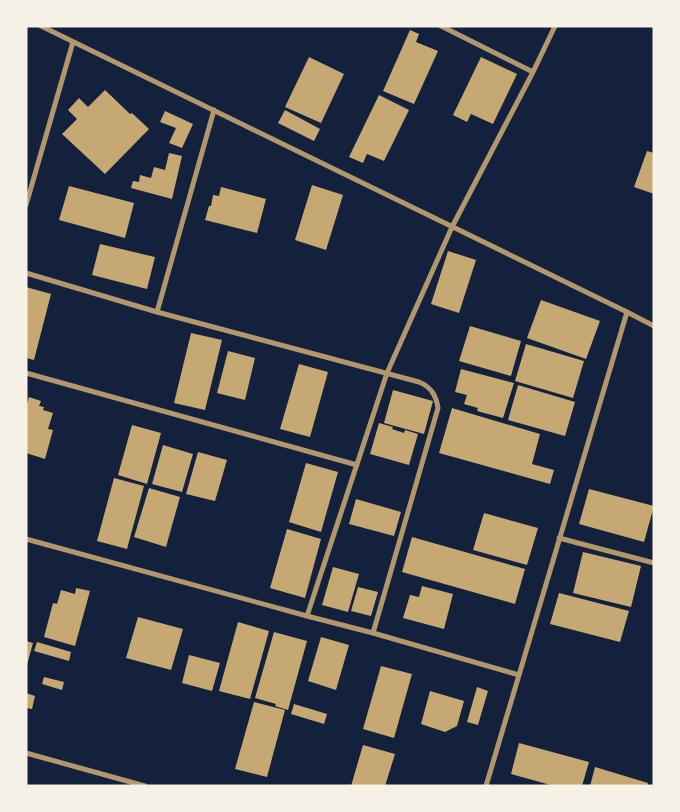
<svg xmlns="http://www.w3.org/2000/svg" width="680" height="812" viewBox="0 0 680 812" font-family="Arial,sans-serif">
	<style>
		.building { fill: #c6a872 }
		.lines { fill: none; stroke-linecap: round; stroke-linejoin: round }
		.minor { stroke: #b1986c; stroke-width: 5 }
	</style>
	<rect width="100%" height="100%" fill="#14213d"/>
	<path class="building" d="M410,30L419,34L416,42L438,51L414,104L383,91Z
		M309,57L344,74L321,123L285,107Z
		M481,57L517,74L493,124L471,114L467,122L453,115Z
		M105,90L130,114L132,113L149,129L105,174L62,134L77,119L68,110L79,98L88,107Z
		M379,95L409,110L384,161L367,154L363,163L349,157Z
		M285,110L320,129L314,141L278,123Z
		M165,111L193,124L182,148L169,143L176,128L160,122Z
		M647,151L654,153V194L634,187Z
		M169,153L182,156L172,199L131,188L133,181L139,182L140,175L151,178L154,167L165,170Z
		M312,185L343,195L326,250L295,240Z
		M69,186L134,203L125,238L59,220Z
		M221,187L266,199L257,233L205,220L209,206H211L213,195L219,196Z
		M100,244L155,257L147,289L92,275Z
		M448,251L476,260L459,313L431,304Z
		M26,287L51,294L34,360L26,358Z
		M541,300L600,321L586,359L527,338Z
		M470,326L521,341L511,376L459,361Z
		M191,333L222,340L205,410L174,403Z
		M526,344L584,361L573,398L515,381Z
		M228,351L255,358L245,400L217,393Z
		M299,364L328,372L310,437L280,429Z
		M461,369L514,383L503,418L477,411L478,408L464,404L467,395L455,392Z
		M518,385L575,402L565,436L508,420Z
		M393,390L433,401L424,434L384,423Z
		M29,397L41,401L39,406L44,407L43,410L53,413L48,429L53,430L45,459L26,453V407Z
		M452,408L540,434L532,464L554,470L550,484L439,453Z
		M379,423L393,427L392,429L404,433L405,430L418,434L409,465L370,454Z
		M132,425L161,433L147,484L118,475Z
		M163,445L193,454L182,492L152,484Z
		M198,452L227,460L215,501L186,494Z
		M306,463L338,472L321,532L289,522Z
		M114,478L144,486L127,549L97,541Z
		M149,488L180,497L166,547L134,537Z
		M589,489L654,506L644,542L579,524Z
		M356,499L401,512L394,536L349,524Z
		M484,513L538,528L527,565L473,550Z
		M287,529L321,539L305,598L270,588Z
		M412,537L525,569L515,604L402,572Z
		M583,552L641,566L631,607L573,593Z
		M333,567L359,574L348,612L322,605Z
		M422,586L453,594L444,629L403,618L410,595L419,597Z
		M358,587L378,592L371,616L351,611Z
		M76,588L90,591L75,646L44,637L53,603L57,604L61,590L75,594Z
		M559,593L629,611L620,642L550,624Z
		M138,617L183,629L171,670L126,658Z
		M238,622L269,631L250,699L219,691Z
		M274,632L307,641L288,710L275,706L276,704L255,698Z
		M321,637L349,645L336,690L308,681Z
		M26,641L33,643L27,665H26Z
		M37,642L71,652L69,661L34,651Z
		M189,655L220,663L212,691L182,683Z
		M381,666L412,674L394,738L363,729Z
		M44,677L64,682L62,690L42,684Z
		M477,687L488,691L478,725L467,722Z
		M430,691L464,701L457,726L445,732L421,724Z
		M26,693L35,696L32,709L26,708Z
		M254,702L285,710L267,777L235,769Z
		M294,704L327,714L324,724L291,714Z
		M519,743L589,762L582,786H554L511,774Z
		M363,745L395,754L385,786H351Z
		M595,767L648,783L647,786H590Z"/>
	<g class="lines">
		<path class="minor" d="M41,26L627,312L654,326
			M441,26L533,72
			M26,205L73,42
			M26,273L157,312L419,382C431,387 436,395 438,408L373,633
			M157,312L214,110
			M26,373L357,465
			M559,538L654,563
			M26,539L307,616L373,633L519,675
			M307,616L387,373L452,227L533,72L555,26
			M26,753L145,786
			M486,786L627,312"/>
	</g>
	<rect width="680" height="812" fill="none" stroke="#f6f1e7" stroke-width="55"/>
</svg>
